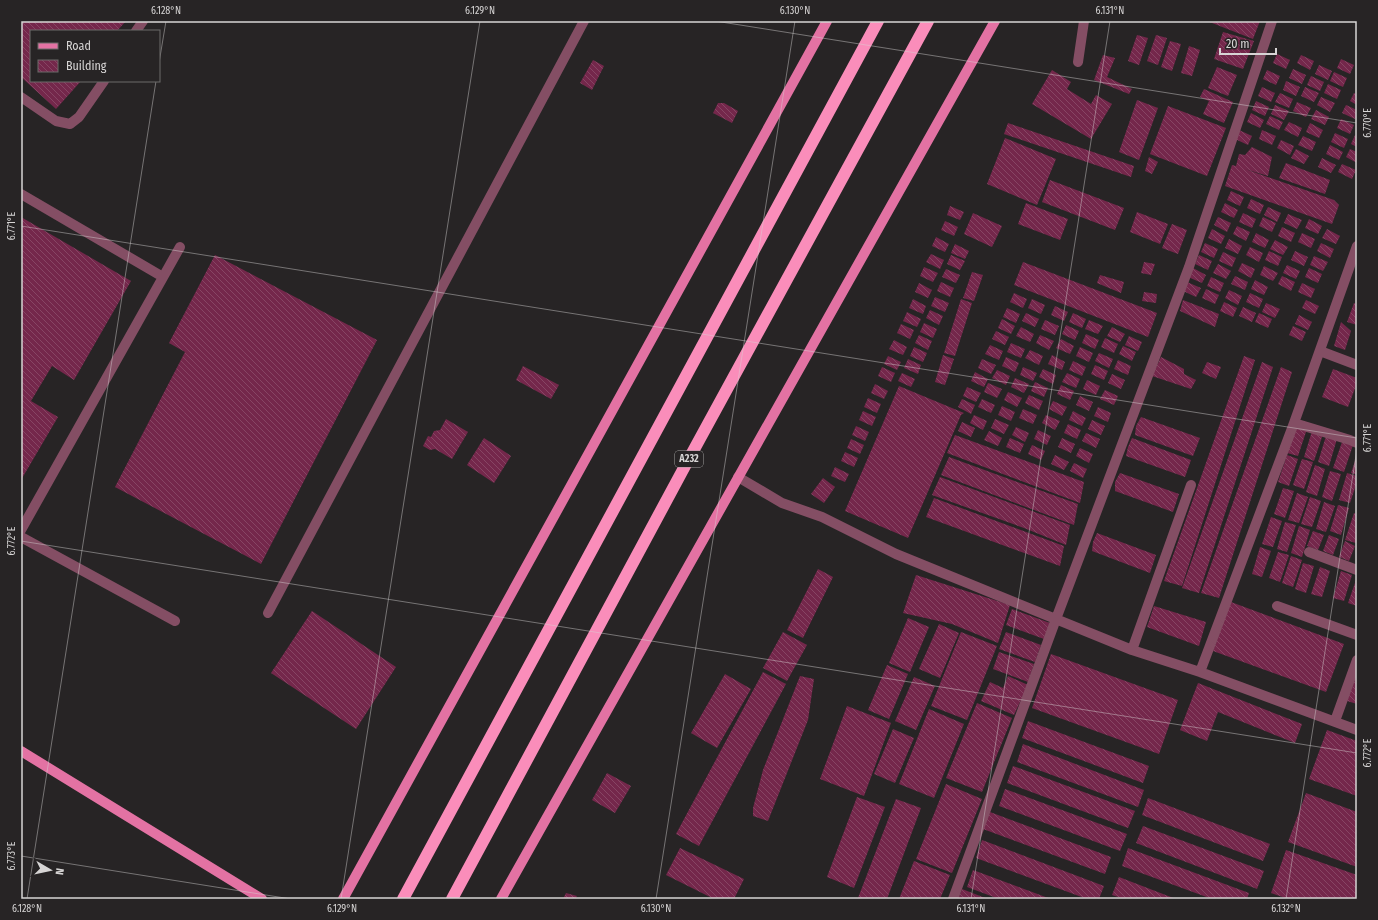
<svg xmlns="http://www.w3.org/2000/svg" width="1378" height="920" viewBox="0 0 1378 920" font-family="'Fira Sans Condensed',sans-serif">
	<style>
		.building { fill: url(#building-back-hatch) }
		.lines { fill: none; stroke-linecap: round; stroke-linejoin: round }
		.minor { stroke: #844e64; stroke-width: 10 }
		.major { stroke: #e372a3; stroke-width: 10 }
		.highway { stroke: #fa8dba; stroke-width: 12 }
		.ticks { fill: none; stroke: #d7d5d5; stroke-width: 1; stroke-opacity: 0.45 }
		.labels { text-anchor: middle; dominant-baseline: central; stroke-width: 3.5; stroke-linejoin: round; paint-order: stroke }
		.shield { fill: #272425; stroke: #a2a0a0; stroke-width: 1 }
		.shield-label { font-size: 10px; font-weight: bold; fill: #d7d5d5 }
		.neatline { fill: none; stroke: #d7d5d5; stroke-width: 1.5 }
		.ticks-label { font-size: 10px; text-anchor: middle; fill: #d7d5d5 }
	</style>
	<defs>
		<pattern id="building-back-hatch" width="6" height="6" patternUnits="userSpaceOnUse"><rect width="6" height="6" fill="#74274b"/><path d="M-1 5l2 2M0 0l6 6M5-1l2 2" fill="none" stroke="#874564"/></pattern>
	</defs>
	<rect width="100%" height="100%" fill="#272425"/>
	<path class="building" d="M21,21H126L117,31H31V81H81L56,109L21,77Z
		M1207,21H1260L1253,39Z
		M1223,32L1254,41L1243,69L1214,59Z
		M1137,35L1148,38L1139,65L1128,61Z
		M1156,35L1167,38L1158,65L1147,61Z
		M1170,41L1181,44L1172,71L1161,67Z
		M1189,46L1200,50L1192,76L1181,73Z
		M1277,54L1290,60L1286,69L1273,63Z
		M1103,55L1115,58L1107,77L1132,89L1129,94L1094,80Z
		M1301,55L1314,61L1310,70L1297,63Z
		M1341,59L1354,65L1350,74L1337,68Z
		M593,60L604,66L592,90L580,83Z
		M1319,65L1332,71L1328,80L1315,74Z
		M1217,67L1237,75L1228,96L1208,88Z
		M1293,69L1306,75L1302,84L1289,78Z
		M1052,70L1071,82L1067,89L1091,104L1096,95L1112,104L1091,139L1032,104Z
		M1267,70L1280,76L1276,85L1263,79Z
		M1334,72L1347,78L1343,87L1330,81Z
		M1311,76L1324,82L1320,91L1307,85Z
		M1286,81L1300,87L1296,96L1283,90Z
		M1328,84L1341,90L1337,99L1324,93Z
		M1262,87L1275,93L1271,102L1258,96Z
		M1305,87L1319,93L1314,102L1301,96Z
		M1204,89L1233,102L1224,123L1203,114L1209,101L1200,97Z
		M1280,93L1293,99L1289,108L1275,102Z
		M1354,93L1357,94V105L1350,101Z
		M1321,97L1335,103L1330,112L1317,105Z
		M1137,100L1158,108L1139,160L1119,152Z
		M1256,101L1269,107L1265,116L1252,110Z
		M1297,102L1311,108L1306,117L1293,111Z
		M718,103H724L738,111L732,123L713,113Z
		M1275,105L1289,111L1284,120L1271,114Z
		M1346,105L1357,110V116L1355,119L1342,113Z
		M1168,106L1226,128L1207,176L1150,154Z
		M1316,110L1329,117L1325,125L1311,119Z
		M1251,113L1264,120L1260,128L1247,122Z
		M1270,116L1283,122L1279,130L1266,124Z
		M1341,119L1354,125L1350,134L1337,128Z
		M1289,122L1302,128L1298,137L1284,130Z
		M1008,123L1134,166L1131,177L1004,134Z
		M1310,123L1323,130L1319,138L1306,132Z
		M1239,130L1252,136L1248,145L1235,139Z
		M1262,130L1276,136L1272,145L1259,139Z
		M1335,133L1348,139L1344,148L1331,142Z
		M1355,135L1357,136V147L1351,144Z
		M1303,136L1316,142L1312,151L1298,145Z
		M1005,138L1056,159L1037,205L987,184Z
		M1281,140L1294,146L1290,155L1277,148Z
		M1330,145L1343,152L1339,160L1326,154Z
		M1252,147L1272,157L1268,176L1245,169L1334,200L1339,205L1332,224L1225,186L1232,165L1236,166L1239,154L1245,155Z
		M1296,149L1309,156L1304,164L1291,158Z
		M1350,149L1357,152V163L1346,157Z
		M1149,157L1158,162L1152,174L1145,171Z
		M1322,158L1336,165L1331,173L1318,167Z
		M1286,163L1330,180L1325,194L1279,178Z
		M1342,164L1356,170L1352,179L1338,172Z
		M1050,180L1124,208L1115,230L1042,202Z
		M1231,191L1244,197L1240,206L1227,200Z
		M1251,199L1264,205L1260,214L1247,208Z
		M1026,203L1068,219L1060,240L1018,224Z
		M1225,203L1238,210L1234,218L1221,212Z
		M950,206L964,212L960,220L947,215Z
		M1268,207L1281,213L1277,222L1264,215Z
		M1137,212L1168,224L1160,244L1130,232Z
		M973,213L1002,226L992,247L964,234Z
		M1243,213L1256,219L1252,228L1239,222Z
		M1288,214L1302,220L1297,229L1284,223Z
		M21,217L131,281L74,380L52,366L31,401L58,417L21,480Z
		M1218,217L1231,223L1227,232L1214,225Z
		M1263,217L1276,223L1272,232L1259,226Z
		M1309,219L1322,226L1318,234L1305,228Z
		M945,221L958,227L954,236L941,230Z
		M1172,224L1187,230L1178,254L1162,248Z
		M1237,226L1250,232L1246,241L1233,234Z
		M1282,227L1295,233L1291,242L1278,236Z
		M1212,229L1225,236L1221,244L1208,238Z
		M1327,229L1340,236L1336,244L1322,238Z
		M1256,233L1269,240L1265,248L1252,242Z
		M1302,233L1315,239L1311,248L1298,242Z
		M936,237L949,244L945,252L932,246Z
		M1229,239L1242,246L1238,254L1225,248Z
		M1275,240L1288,247L1283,255L1270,249Z
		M1205,243L1218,249L1214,258L1201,252Z
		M1321,243L1334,249L1330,258L1317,251Z
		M955,244L969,251L965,259L951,253Z
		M1250,247L1263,253L1259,262L1246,255Z
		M1269,251L1282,257L1278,266L1265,260Z
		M1295,251L1308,257L1304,266L1291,260Z
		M1223,252L1236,258L1232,267L1219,261Z
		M931,254L944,260L940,269L926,262Z
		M215,255L377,340L261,564L115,487L185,352L169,343Z
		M951,255L965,261L960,270L947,264Z
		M1199,255L1212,261L1208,270L1195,264Z
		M1314,256L1328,262L1323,271L1310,265Z
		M1023,262L1157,313L1148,337L1014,285Z
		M1144,262L1155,264L1151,275L1141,273Z
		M1242,263L1255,269L1251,278L1238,271Z
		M1218,264L1231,271L1226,279L1213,273Z
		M1287,265L1300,271L1296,279L1283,273Z
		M1264,266L1278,273L1273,281L1260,275Z
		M924,267L938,273L933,282L920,276Z
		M1193,268L1206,275L1202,283L1188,277Z
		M1309,268L1322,274L1318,283L1305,277Z
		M946,269L960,275L956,283L942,277Z
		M972,272L983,275L974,301L963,298Z
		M1100,275L1124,282L1121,293L1097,283Z
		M1235,276L1248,282L1245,290L1231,284Z
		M1282,276L1295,282L1291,291L1278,284Z
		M1211,277L1224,283L1220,292L1207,286Z
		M1255,280L1268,287L1264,295L1251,289Z
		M941,282L954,288L950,297L937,291Z
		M1187,282L1201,288L1196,297L1183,291Z
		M919,283L932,290L928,298L915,292Z
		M1302,283L1315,289L1311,298L1298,292Z
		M1206,289L1219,295L1215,304L1202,298Z
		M1229,290L1242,296L1238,305L1225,298Z
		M1144,292L1157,294L1156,303L1142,301Z
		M1014,293L1027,299L1023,308L1010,302Z
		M1250,293L1263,299L1259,308L1246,302Z
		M935,297L949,303L945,312L931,306Z
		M913,299L926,306L923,314L909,308Z
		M961,299L972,303L955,356L944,353Z
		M1032,299L1045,305L1041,314L1028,308Z
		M1183,300L1219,314L1215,327L1180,311Z
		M1306,300L1319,306L1315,314L1302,308Z
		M1224,302L1237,308L1233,317L1220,311Z
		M1266,303L1280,309L1275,318L1262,312Z
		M1354,303L1357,304V325L1347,322Z
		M1055,306L1068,312L1064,321L1051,315Z
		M1243,307L1256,313L1252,322L1239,316Z
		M1007,308L1020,314L1016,323L1003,317Z
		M930,310L943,316L939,325L926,318Z
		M907,312L921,319L917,327L903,321Z
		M1026,313L1039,319L1035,327L1022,321Z
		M1073,313L1086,319L1082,328L1069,322Z
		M1259,313L1272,319L1268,328L1255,322Z
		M1299,315L1312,322L1308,330L1295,324Z
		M1002,319L1015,326L1011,334L998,328Z
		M1045,320L1059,326L1055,335L1041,329Z
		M1089,320L1103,326L1098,334L1085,329Z
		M1341,322L1351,331L1345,350L1334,346Z
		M924,323L937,329L933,338L920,332Z
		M901,324L914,330L910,339L897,333Z
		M1066,325L1079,331L1075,340L1062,334Z
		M1293,326L1306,332L1302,341L1289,335Z
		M1021,327L1034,334L1030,342L1016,336Z
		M1112,327L1125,334L1120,342L1107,336Z
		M996,331L1009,337L1005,345L992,339Z
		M1086,334L1099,340L1095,349L1082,343Z
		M919,335L932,341L928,350L915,343Z
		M1040,335L1054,341L1049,350L1036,343Z
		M1129,336L1142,342L1138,351L1125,345Z
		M1105,338L1118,344L1114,353L1101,347Z
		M1061,339L1074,346L1070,354L1056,348Z
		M894,340L907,347L903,355L889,349Z
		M1011,343L1025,349L1021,358L1007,352Z
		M990,345L1003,351L999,360L985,354Z
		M1123,346L1136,352L1132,361L1119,354Z
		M914,347L927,353L923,362L910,356Z
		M1080,347L1093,353L1089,362L1076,356Z
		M1030,350L1043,356L1039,365L1025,358Z
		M1099,353L1113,359L1109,368L1095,361Z
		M943,355L954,359L945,385L935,382Z
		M1052,355L1065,362L1062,370L1048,364Z
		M888,356L901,362L897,370L884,364Z
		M1244,356L1255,360L1182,586L1164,581Z
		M1006,357L1019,363L1015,372L1002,366Z
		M1161,357L1184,369V374L1196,380L1191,389L1152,376Z
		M908,359L921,365L918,374L904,368Z
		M982,359L996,365L991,374L978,368Z
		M1118,360L1131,366L1128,375L1114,369Z
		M1073,361L1086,367L1082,376L1069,370Z
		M1207,362L1221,367L1216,379L1202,373Z
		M1262,362L1273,367L1199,593L1182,588Z
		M1095,365L1108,371L1104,380L1091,374Z
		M523,366L559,385L551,399L516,380Z
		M882,367L895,373L891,382L878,376Z
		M1023,367L1037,373L1033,381L1020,375Z
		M1281,367L1292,372L1219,598L1201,593Z
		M1043,369L1056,375L1053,384L1039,377Z
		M1333,369L1357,378V383L1348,407L1322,397Z
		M997,370L1010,376L1006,385L992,378Z
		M975,372L988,379L984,387L971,381Z
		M902,373L915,379L911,387L898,381Z
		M1067,373L1080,379L1076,388L1062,382Z
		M1112,374L1125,380L1121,389L1108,383Z
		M1015,378L1029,384L1024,393L1011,387Z
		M1087,380L1100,386L1096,395L1083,389Z
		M1035,382L1048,388L1044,397L1031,391Z
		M988,383L1002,389L997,398L984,392Z
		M875,384L888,391L884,399L871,393Z
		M1061,385L1074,391L1070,400L1057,394Z
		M899,386L964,413L961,415L908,538L845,511Z
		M967,387L981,393L976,402L963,396Z
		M1105,390L1118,396L1114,405L1100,399Z
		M1008,392L1022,398L1017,407L1004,400Z
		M1029,395L1043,401L1039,410L1025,403Z
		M1080,396L1093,402L1089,411L1076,405Z
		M868,398L881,404L877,413L864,407Z
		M962,399L975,405L971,414L958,407Z
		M982,399L995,405L991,413L978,407Z
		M1053,401L1067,407L1062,416L1049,409Z
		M1002,406L1015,412L1011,421L998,415Z
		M1098,407L1111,413L1108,422L1094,416Z
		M1023,409L1037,415L1033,424L1019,418Z
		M863,411L876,417L872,426L859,420Z
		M1073,411L1086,418L1082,426L1069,420Z
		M974,415L987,421L983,430L970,423Z
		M1046,415L1060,421L1055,430L1042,423Z
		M1141,417L1200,438L1193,456L1135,435L1136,426Z
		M446,419L468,432L452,459L435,449L430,450L423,446L428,436L431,437L434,431L440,430Z
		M995,419L1009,425L1004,434L991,428Z
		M1092,420L1105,426L1101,435L1088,429Z
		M962,422L975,428L971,437L958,431Z
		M1068,424L1081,430L1077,439L1064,433Z
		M856,426L869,432L865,441L852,435Z
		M1296,426L1307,429L1298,456L1287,453Z
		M1016,427L1029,433L1025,442L1012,435Z
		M1038,430L1051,436L1047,445L1034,439Z
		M989,431L1002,438L998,446L984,440Z
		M1312,431L1323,434L1314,461L1304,457Z
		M1086,433L1100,439L1096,448L1082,441Z
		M955,435L1084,482L1080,503L947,453Z
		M1326,436L1337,439L1329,466L1318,462Z
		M484,438L511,456L494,483L467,465Z
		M1010,438L1024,444L1020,453L1006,447Z
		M1062,438L1075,444L1071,453L1058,447Z
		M1132,438L1191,460L1185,477L1126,456L1128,447Z
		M851,439L864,445L860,454L847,448Z
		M1342,442L1353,445L1344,472L1333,468Z
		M1032,445L1045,451L1041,460L1028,454Z
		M1080,448L1093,454L1089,463L1076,456Z
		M845,452L858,458L854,467L841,461Z
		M1055,455L1069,462L1064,470L1051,464Z
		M1287,455L1298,459L1289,486L1278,482Z
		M1357,455V475L1351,473Z
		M949,457L1078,504L1074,525L941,475Z
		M1302,459L1313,462L1304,489L1293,485Z
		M1074,463L1087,469L1083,478L1070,471Z
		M1315,465L1325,469L1317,496L1306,492Z
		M835,467L849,474L845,482L831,476Z
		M1330,471L1341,474L1332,501L1322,497Z
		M1120,473L1179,494L1173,512L1115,491V482Z
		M1347,473L1357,476V482L1350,503L1339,500Z
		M940,477L1070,525L1066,545L1024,528L932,495Z
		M823,478L835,487L824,503L811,494Z
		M1283,488L1294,491L1285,518L1274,514Z
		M1297,493L1308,497L1299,523L1288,520Z
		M1310,497L1321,501L1312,527L1301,524Z
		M934,498L1064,546L1060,566L926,517Z
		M1324,502L1335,506L1326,532L1316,529Z
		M1338,505L1349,508L1341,535L1330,531Z
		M1354,513L1357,514L1356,543L1345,540Z
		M1271,517L1282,521L1273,547L1262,544Z
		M1285,522L1296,525L1287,552L1277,549Z
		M1299,526L1310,530L1302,557L1291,553Z
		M1313,531L1324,535L1318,550L1307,546Z
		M1097,533L1156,555L1150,573L1092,551L1093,542Z
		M1329,535L1339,539L1333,555L1323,551Z
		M1345,541L1355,546L1349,561L1339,557Z
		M1260,547L1271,551L1262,577L1252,574Z
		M1278,552L1289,555L1280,582L1269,578Z
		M1291,556L1302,560L1293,587L1282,583Z
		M1303,563L1314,566L1306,593L1295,589Z
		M1320,567L1330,571L1322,597L1311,594Z
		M818,569L833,577L803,638L787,630Z
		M1341,571L1352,575L1344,601L1333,598Z
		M916,575L1010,605L998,643L952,624L903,613Z
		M1357,577V606L1348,603Z
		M1231,602L1344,644L1326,692L1213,651Z
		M1154,606L1206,622L1199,646L1147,627Z
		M1012,609L1050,623L1044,639L1006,625Z
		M312,611L396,667L356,729L271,673Z
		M908,618L929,627L910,672L889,663Z
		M939,624L959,633L940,678L919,669Z
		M783,632L807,645L787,681L763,668Z
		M961,632L997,646L967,720L931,706Z
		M1006,632L1041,645L1035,662L999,649Z
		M999,652L1034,664L1028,682L993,669Z
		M1051,654L1178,700L1159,754L1032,708Z
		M887,665L908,674L889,719L868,710Z
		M763,672L786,684L699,846L676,834Z
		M725,674L751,689L717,748L691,733Z
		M1357,674V704L1347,701Z
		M800,676L814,679L808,720L768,821L753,816V808L763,770Z
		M1008,676L1028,685L1014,715L981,701L990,682L1003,688Z
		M914,677L935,686L916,730L895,721Z
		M1198,683L1302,724L1295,743L1218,712L1207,741L1180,730Z
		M977,703L1012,718L982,792L946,778Z
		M847,706L891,723L864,796L820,779Z
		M929,709L964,724L934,798L899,784Z
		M1028,721L1149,766L1143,783L1022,738Z
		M893,729L914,738L895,783L874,774Z
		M1327,730L1357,741V796L1309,779Z
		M1023,744L1144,790L1138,807L1017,762Z
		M1013,766L1135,811L1128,828L1007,783Z
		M607,773L631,786L615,813L592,800Z
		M946,784L982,799L952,873L916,859Z
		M1005,789L1127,834L1120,851L999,806Z
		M1306,793L1357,812V867L1288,842Z
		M857,797L885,807L854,888L827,877Z
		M1148,798L1270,844L1263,861L1142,815Z
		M896,799L921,808L887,899H859L858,898Z
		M990,812L1111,857L1105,874L983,829Z
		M1143,826L1264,871L1257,889L1136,843Z
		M982,840L1104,886L1099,899H1087L976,858Z
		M680,848L744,879L734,899H714L666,875Z
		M1128,848L1249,893L1247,899H1212L1122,866Z
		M1286,850L1357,875V899H1288L1271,893Z
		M914,861L950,875L940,899H899Z
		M973,870L1051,899H999L967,887Z
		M1119,877L1176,899H1124L1112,895Z
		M962,889L988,899H958Z
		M566,893L577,896L575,899H563Z"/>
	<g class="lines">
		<path class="minor" d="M136,31L143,21
			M1078,62L1084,21
			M21,97L56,121L70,124L79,117L104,81
			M21,194L163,277
			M1320,351L1357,365
			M1294,423L1350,440L1357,443
			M738,477L782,503L822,517L896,554L1132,650L1200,672L1357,730
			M21,530L180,247
			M21,537L175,621
			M1309,552L1357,570
			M1277,606L1357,635
			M268,613L584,21
			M1132,650L1191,485
			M1200,672L1294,423L1357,246
			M1335,721L1357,660
			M953,899L1056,619L1189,267L1272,21"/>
		<path class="major" d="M21,751L262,899
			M343,899L827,21
			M501,899L995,21"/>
		<path class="highway" d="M403,899L878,21
			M452,899L685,466L928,21"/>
	</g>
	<path class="ticks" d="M715,21L1357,123M159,63L166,21M21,226L1357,438M21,541L1357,753M21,856L291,899M27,899L156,81M341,899L480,21M656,899L795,21M971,899L1110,21M1286,899L1357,449"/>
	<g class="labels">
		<rect class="shield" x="675" y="451" width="28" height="16" rx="3"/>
		<g class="shield-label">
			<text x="689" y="459">A232</text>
		</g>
	</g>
	<rect width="1378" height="920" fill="none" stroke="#272425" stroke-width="44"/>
	<rect x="30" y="30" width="130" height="52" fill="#272425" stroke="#6d6b6b"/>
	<rect x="38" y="43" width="20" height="6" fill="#e372a3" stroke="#6d6b6b"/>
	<text x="66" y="50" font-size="12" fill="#d7d5d5">Road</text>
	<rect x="38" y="60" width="20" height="12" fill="url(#building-back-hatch)" stroke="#6d6b6b"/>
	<text x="66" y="70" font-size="12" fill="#d7d5d5">Building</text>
	<g transform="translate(50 870) rotate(99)" stroke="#272425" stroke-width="3" paint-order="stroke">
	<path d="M0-3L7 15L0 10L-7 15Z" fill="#d7d5d5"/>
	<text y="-6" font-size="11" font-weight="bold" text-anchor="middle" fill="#d7d5d5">N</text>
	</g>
	<path d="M1220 48v6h56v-6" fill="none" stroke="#d7d5d5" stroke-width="2"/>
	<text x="1226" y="48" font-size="12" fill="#d7d5d5" stroke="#272425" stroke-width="3" paint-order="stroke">20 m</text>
	<rect x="22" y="22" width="1334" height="876" class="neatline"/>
	<g class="ticks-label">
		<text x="166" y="14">6.128°N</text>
		<text x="480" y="14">6.129°N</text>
		<text x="795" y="14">6.130°N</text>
		<text x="1110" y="14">6.131°N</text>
		<text transform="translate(1367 123) rotate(-90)" y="4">6.770°E</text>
		<text transform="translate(11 226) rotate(-90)" y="4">6.771°E</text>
		<text transform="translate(1367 438) rotate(-90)" y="4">6.771°E</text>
		<text transform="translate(11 541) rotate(-90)" y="4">6.772°E</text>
		<text transform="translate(1367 753) rotate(-90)" y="4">6.772°E</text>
		<text transform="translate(11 856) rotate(-90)" y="4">6.773°E</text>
		<text x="27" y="912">6.128°N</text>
		<text x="342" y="912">6.129°N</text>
		<text x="656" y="912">6.130°N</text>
		<text x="971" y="912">6.131°N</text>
		<text x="1286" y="912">6.132°N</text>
	</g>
</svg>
